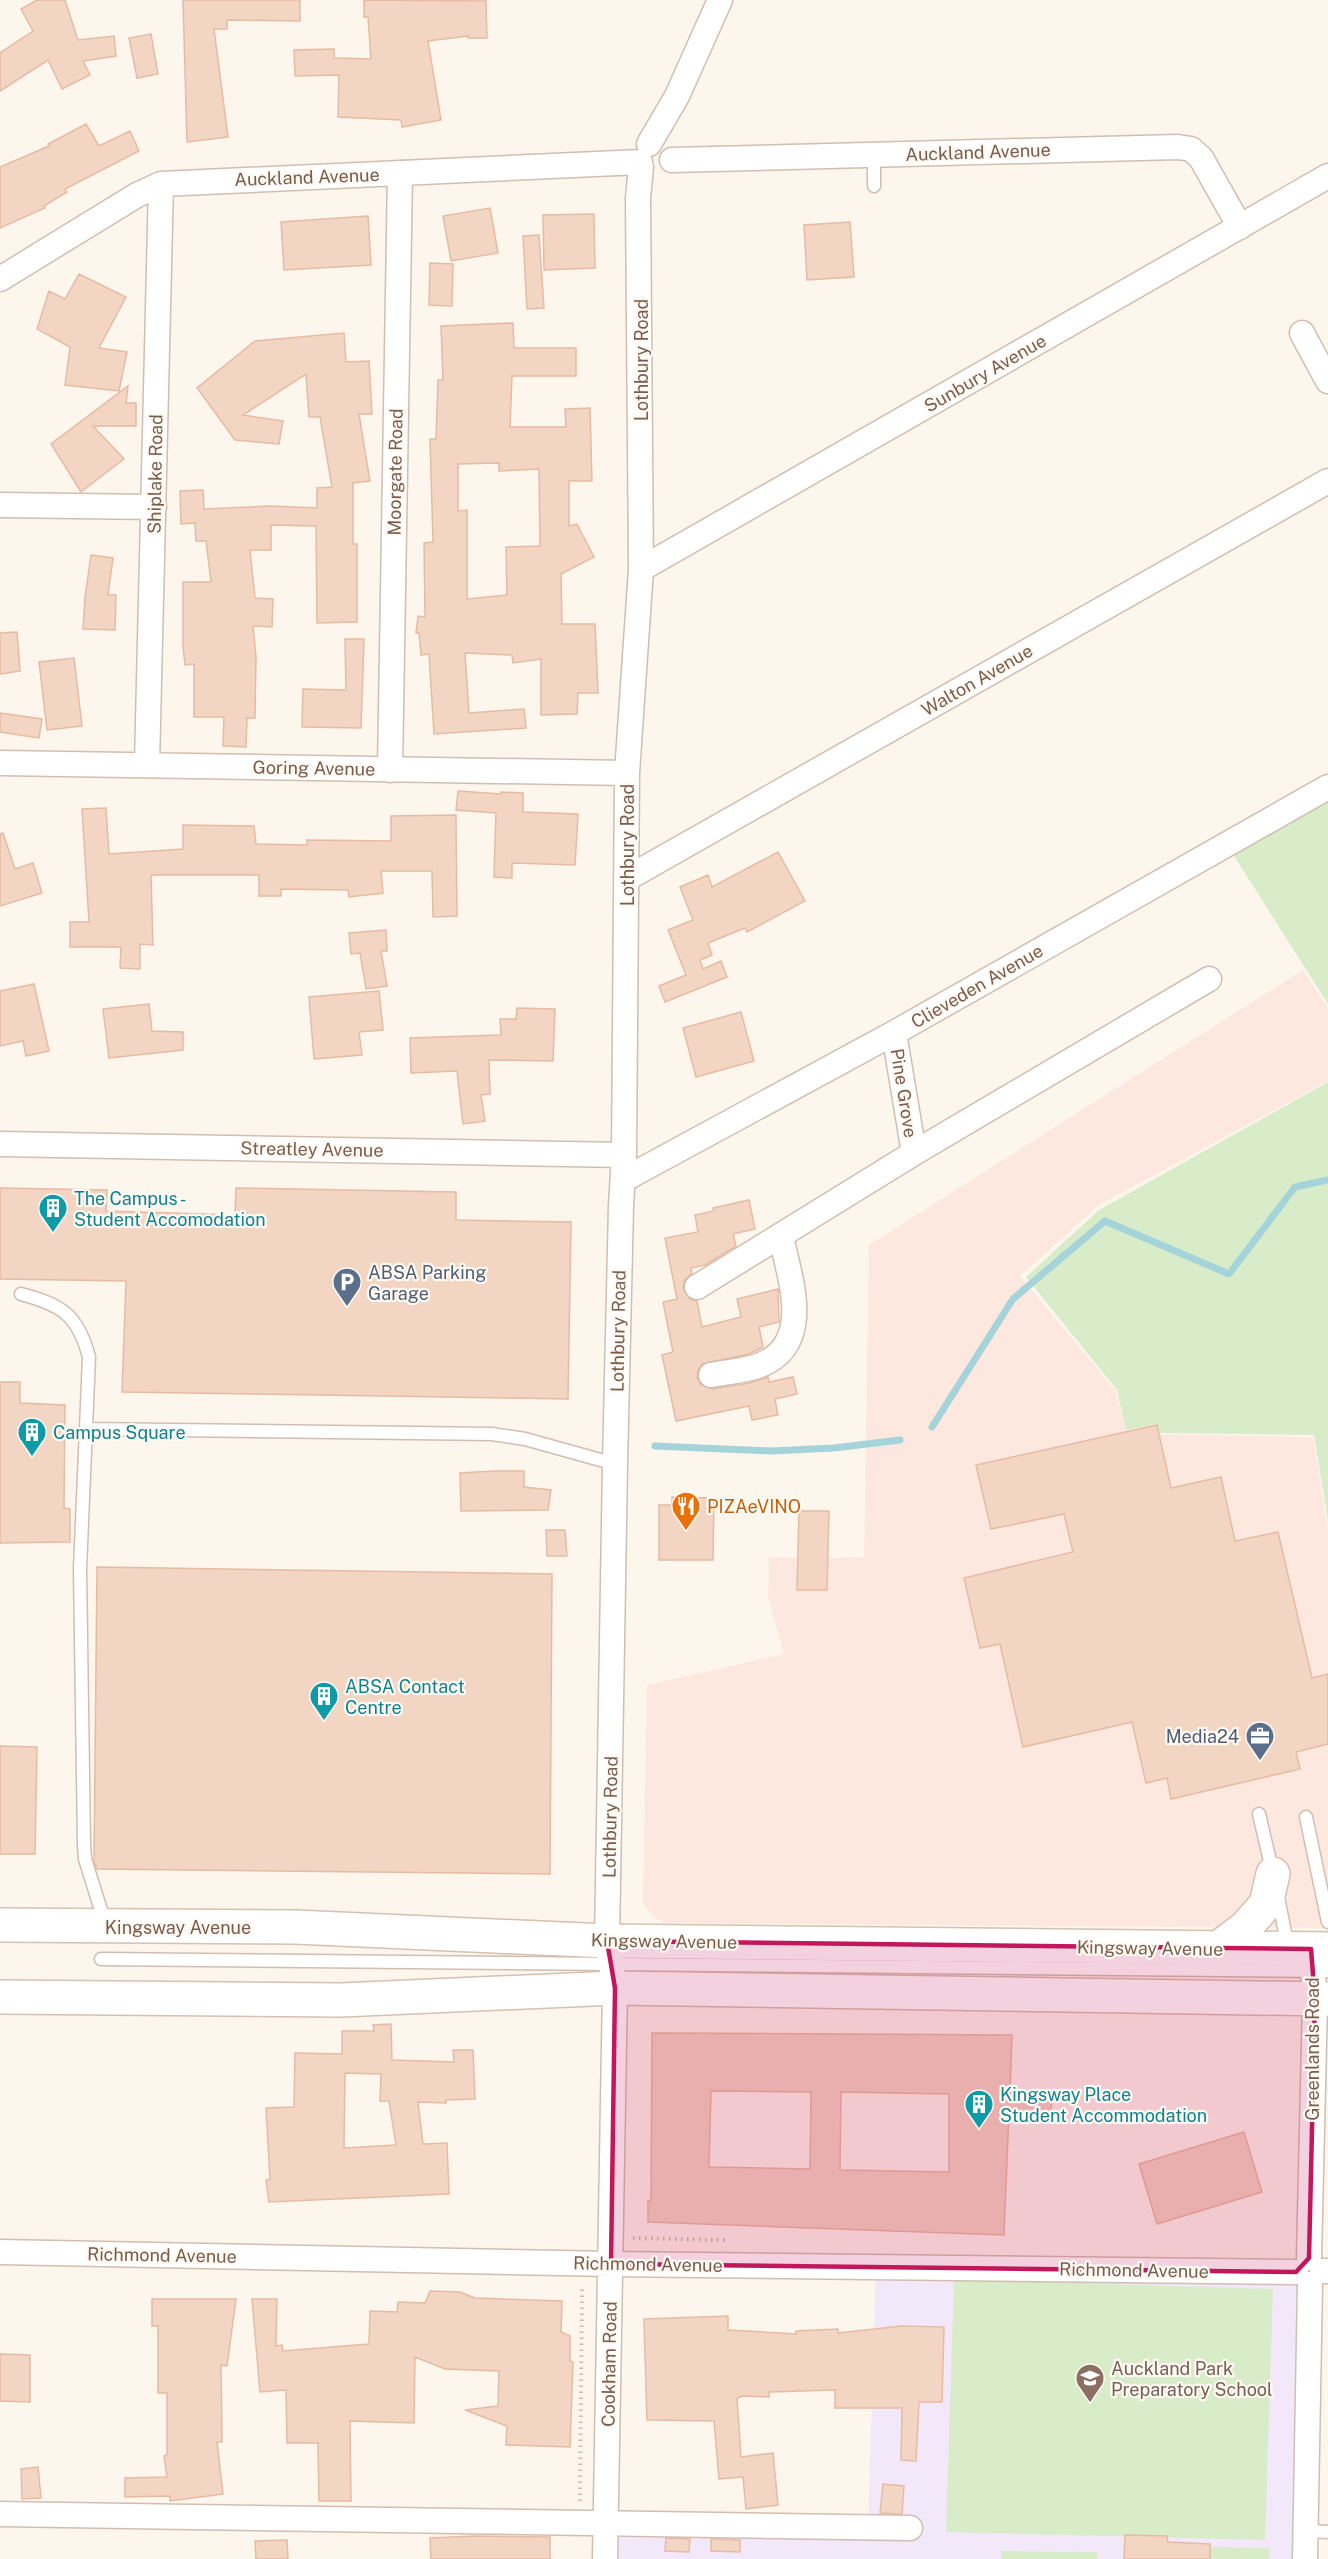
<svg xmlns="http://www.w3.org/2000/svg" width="1328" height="2559" viewBox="0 0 1328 2559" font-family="'Public Sans',sans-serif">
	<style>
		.commercial { fill: #fde8e0 }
		.education { fill: #f3e8fa }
		.green { fill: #d8ecc9 }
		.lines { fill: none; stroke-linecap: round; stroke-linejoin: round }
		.stream { stroke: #a5d3da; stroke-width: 7 }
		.building { fill: #f3d5c3; stroke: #e6bba3; stroke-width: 1.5; fill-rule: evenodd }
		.service-casing { stroke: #d1beb0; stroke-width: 15 }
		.minor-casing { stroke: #d1beb0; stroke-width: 27 }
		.secondary-casing { stroke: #d6c0b0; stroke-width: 36 }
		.path { stroke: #d9b8a5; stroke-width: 4; stroke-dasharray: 1.5 4.5; stroke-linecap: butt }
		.service { stroke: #fff; stroke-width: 12 }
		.minor { stroke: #fff; stroke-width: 24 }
		.secondary { stroke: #fff; stroke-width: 33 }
		.marked { fill: #c2185b; fill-opacity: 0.2; stroke: #c2185b; stroke-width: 4.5; stroke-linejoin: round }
		.labels { text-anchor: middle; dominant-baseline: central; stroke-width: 4.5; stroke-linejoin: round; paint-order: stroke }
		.street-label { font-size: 18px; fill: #7a5c4d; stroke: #fffaf3 }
		.culture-label { font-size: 18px; fill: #0d838f; stroke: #fffaf3; text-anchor: start }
		.service-label { font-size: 18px; fill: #4e5e75; stroke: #fffaf3; text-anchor: start }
		.food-label { font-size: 18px; fill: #c56008; stroke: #fffaf3; text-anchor: start }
		.education-label { font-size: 18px; fill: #785e54; stroke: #fffaf3; text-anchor: start }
	</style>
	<rect width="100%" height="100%" fill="#fdf6ec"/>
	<path class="commercial" d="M1303,970L1328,1008V1081L1099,1205L1020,1276L1116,1391L1126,1431L1157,1425L1159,1434L1313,1437L1328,1531V1928L664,1923L653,1916L643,1903L647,1685L784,1654L768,1596L769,1557L798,1558L799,1511H829L828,1558L864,1557L869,1245Z"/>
	<path class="education" d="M876,2267L1296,2268L1310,2284L1305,2559H605L606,2523L868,2527Z"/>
	<path class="green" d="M1328,787V1004L1227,845Z
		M1328,1082V1522L1314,1435L1160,1433L1157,1424L1126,1430L1117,1390L1026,1277L1099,1210Z
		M954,2279L1273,2289L1265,2540L946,2532Z
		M1210,2547L1269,2548V2559H1210Z
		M1001,2551L1097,2552V2559H1001Z"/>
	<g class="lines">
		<path class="stream" d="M932,1427L1013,1299L1105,1221L1229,1274L1295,1187L1328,1180
			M655,1446L771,1451L834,1448L900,1440"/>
	</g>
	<path class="building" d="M37,0H65L78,40L114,36L116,56L83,61L90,75L62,89L48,60L0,91V53L33,31L21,9Z
		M183,0H300V21L227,20V29H214L228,137L187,142Z
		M364,0L486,1L487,38H468V36L428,41L441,120L402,127L401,120L338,117L339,75L295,76L294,50L334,49V58L371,59L368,17H364Z
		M151,34L158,74L137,78L129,38Z
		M86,124L99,146L130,131L139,151L65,189L67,192L44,206L45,208L0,228V167L49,146L48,144Z
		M490,208L498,253L451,261L443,216Z
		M594,214L595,268L544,270L543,215Z
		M368,216L371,265L284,270L281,222Z
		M850,222L854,277L807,280L804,225Z
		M539,235L544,308L527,309L523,236Z
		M430,263L453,264L452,306L429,305Z
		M79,274L126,297L99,348L127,352L119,391L65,385L70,347L37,329L49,291L65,299Z
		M513,323L514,348H576V376H512L510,427H566L565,409L590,408L592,481H569V526L577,524L594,557L561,574L562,624H595L598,693H578L577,714L541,715V659L513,663L512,655L465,653L469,713L524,709L526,728L434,734L429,654L421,655L419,633H416L418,616L425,617L424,543L433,542L430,439H436L438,380H443L441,326ZM499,463V471L539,469L540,546L506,547L507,595L467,599V510L458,511V464Z
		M344,333L346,362L369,361L372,414H359L370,481L353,483V544H357V622L317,623L316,526L271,525V550H250L255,598L273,599L272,627L253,626L256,657L255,718H247L246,747L223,746L224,717H194V664L185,665L183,646V582H211L206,541H196L195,523L181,524L180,491L203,490L204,509L270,506L317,508V488L332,487L320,417H309L306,374L243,415L283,421L279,444L235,440L197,388L255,341Z
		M128,386L126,403H136V426H93L124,459L81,492L51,444Z
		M91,555L113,558L108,595H116L115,630L83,629L85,597Z
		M17,632L20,671L0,674V633Z
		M345,639H364L361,728L302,727L303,689L346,690Z
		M74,658L82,726L47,730L39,662Z
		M0,713L42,719L39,738L0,732Z
		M458,791L501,794V792L523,793V812L578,814L575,865L512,863V878L494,877L496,813L456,810Z
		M106,808L109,854L183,849V825L254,826L256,844L307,845V840L391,841V816L456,815L457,916L433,917L432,871H381L383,893L349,897L348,890L281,889V896H259V875H151L153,945L140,944V969L120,968L121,947H70V922H89L82,809Z
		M3,833L15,869L33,863L42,893L0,906V834Z
		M778,852L805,901L747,932L745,928L708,943L712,955L700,960L703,969L721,961L727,977L665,1002L659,986L686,975L668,930L693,920L680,887L708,875L712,887Z
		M386,930L387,951H381L387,986L366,989L360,953L351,954L349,933Z
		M34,984L49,1051L26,1056L23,1041L0,1046V991Z
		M379,991L383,1030L359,1032L362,1055L314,1059L309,997Z
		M149,1004L152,1031L183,1032V1050L109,1058L103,1009Z
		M517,1008L555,1009L553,1061L489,1060L490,1094L481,1095L485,1121L463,1124L457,1071L411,1073L410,1038L501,1035L500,1019H516Z
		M741,1012L754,1061L696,1077L683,1028Z
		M0,1188L107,1190L106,1211L235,1215L236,1188L456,1192V1220L571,1222L568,1399L122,1392L126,1281L0,1279Z
		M749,1200L755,1229L733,1234L736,1246L705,1265L691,1268L692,1273L685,1280L683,1288L690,1299L697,1301L702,1327L741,1317L737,1299L778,1289L779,1322L759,1327L763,1347L749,1354L702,1364L698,1370L697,1378L701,1385L713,1389L750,1383L768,1377L769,1382L793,1377L797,1394L775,1399L778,1415L752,1420L749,1406L676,1421L662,1355L673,1352L663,1302L677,1299L665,1238L698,1232L695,1215L714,1211L713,1208Z
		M0,1382H20V1403L65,1405L64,1508L70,1509V1542L0,1543Z
		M1157,1425L1171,1488L1221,1477L1235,1541L1278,1532L1312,1678L1328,1674V1744L1296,1752L1300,1769L1171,1799L1167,1778L1146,1783L1132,1722L1023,1747L1000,1644L980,1648L964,1578L1073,1552L1064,1514L991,1529L976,1465Z
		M495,1471H524V1487L551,1490L548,1510L461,1511L460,1473Z
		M672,1497L714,1498L713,1560H659V1505H672Z
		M799,1511H829L827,1590H797Z
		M546,1530H565L567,1556H547Z
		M97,1567L552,1574L550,1874L97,1869L94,1862Z
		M0,1746L37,1747L35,1854H0Z
		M391,2024L392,2060L454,2062L453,2050H473L475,2099L446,2100V2103L418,2102L423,2144L447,2143L449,2194L269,2202L266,2180L270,2179L266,2108L294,2107L295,2053L342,2054V2031H374L373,2025ZM345,2073L381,2074L380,2101H389L396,2145L344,2148Z
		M652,2033L1012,2035L1010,2092L1052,2094L1051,2114L1009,2112L1004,2235L648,2222V2201H651ZM711,2091L811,2092L810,2169L709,2167ZM841,2092L949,2094V2172L840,2170Z
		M1244,2132L1262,2192L1157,2224L1139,2164Z
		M430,2291L460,2292L475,2298L562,2301L561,2332L570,2336V2361L573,2362L570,2447L506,2445L507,2426L465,2410L498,2406L499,2371L445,2369L415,2357L414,2423L350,2421L351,2501H319L318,2443H287L286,2390L260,2392L252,2299H277L276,2346L282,2345L283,2351L369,2344L370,2311L397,2312L398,2302L425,2303Z
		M152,2299H236L227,2366L221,2365L222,2442H217L223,2494L170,2501V2496L125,2497V2478L167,2477L164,2456L167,2455V2393H158V2326H152Z
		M728,2316V2330L796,2334V2331L838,2329V2333L902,2326L944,2327L942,2402H919L916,2461L901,2460L902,2408H835V2390L769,2392V2397L743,2396L737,2398L741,2457L773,2453L778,2505L746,2509L743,2477L719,2479L714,2421L647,2420L644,2319Z
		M0,2354L30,2355V2402L0,2401Z
		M38,2467L41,2498L22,2499L21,2469Z
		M883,2484L904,2486L902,2514L880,2513Z
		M1125,2535L1167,2536L1168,2542L1210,2544V2559H1124Z
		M474,2536L550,2537V2559H431L430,2538Z
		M666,2538L690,2539L689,2552L665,2551Z
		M711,2539L740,2540V2552L711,2551Z
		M287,2540L288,2559H256L255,2541Z"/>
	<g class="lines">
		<g class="service-casing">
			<path id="service" d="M874,154V186
				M21,1294C62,1305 78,1315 89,1357L80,1569L84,1845L85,1859L105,1923
				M86,1429L492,1434L525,1439L615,1464
				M1259,1814L1273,1874
				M1306,1817L1328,1922
				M1278,1897L1288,1948
				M101,1959L1328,1971
				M1306,2531L1328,2532"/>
		</g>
		<g class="minor-casing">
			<path id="minor" d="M649,144L677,96L720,0
				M672,160L1178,147L1191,149L1201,158L1240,227
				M0,279L137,195L161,184L640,162
				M1302,333L1328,381
				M0,505L154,507
				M641,569L1328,176
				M0,763L627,773
				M147,764L161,184
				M390,770L400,173
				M626,879L1328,481
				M894,1033L914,1153
				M0,1144L624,1155
				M623,1180L894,1033L1328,787
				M697,1287L914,1153L1209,979
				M711,1375C726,1372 743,1371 758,1366C815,1345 790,1279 781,1237
				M0,2252L611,2264L1296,2272
				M1309,2258L1315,1999L1311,1949
				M1322,2271H1328
				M0,2514L910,2528
				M605,2559L615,1988L607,1941L615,1464L621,1206L624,1155L627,773L641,569L638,198L641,167
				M1305,2559L1310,2284"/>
		</g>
		<g class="secondary-casing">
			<path id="secondary" d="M0,1925L295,1927L607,1941L1328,1949
				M1217,1949L1245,1928L1266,1904L1273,1874
				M0,1997L341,2000L615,1988L1328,1999"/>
		</g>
		<path class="path" d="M633,2238L725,2240
			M580,2501L582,2287"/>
		<use href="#service" class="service"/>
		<use href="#minor" class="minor"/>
		<use href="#secondary" class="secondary"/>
	</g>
	<path class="marked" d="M607,1941L1311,1949L1315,1999L1309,2258L1296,2272L611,2264L615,1988Z"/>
	<defs>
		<g id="building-pin" transform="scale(1.5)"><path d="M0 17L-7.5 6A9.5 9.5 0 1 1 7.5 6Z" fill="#0f9aa8" stroke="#fffaf3"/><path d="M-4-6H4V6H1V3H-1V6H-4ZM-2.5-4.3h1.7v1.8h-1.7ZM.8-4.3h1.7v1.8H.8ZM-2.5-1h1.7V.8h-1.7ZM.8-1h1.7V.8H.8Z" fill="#fff"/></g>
		<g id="parking-pin" transform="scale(1.5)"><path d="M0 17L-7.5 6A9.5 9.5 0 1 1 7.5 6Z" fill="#5c6f8a" stroke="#fffaf3"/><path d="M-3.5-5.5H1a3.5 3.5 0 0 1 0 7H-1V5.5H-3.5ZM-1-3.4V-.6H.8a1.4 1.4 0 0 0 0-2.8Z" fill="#fff"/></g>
		<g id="restaurant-pin" transform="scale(1.5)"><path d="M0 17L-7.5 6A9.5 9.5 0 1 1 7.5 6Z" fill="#e8710a" stroke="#fffaf3"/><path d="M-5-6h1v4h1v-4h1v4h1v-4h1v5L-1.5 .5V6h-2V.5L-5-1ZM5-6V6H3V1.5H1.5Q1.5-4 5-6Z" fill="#fff"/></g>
		<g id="office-pin" transform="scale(1.5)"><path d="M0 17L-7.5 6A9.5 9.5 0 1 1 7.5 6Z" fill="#5c6f8a" stroke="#fffaf3"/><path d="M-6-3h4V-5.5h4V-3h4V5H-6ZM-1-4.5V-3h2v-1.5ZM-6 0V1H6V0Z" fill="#fff"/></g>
		<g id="school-pin" transform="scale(1.5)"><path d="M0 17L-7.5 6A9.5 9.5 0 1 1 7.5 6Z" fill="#8d6e63" stroke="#fffaf3"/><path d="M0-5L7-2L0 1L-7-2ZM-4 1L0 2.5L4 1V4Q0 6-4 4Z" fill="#fff"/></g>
	</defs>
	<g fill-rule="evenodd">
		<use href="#building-pin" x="53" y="1208"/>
		<use href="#parking-pin" x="347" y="1282"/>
		<use href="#building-pin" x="32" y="1432"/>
		<use href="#restaurant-pin" x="686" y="1506"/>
		<use href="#building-pin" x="324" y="1696"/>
		<use href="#office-pin" x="1260" y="1736"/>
		<use href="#building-pin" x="979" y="2104"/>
		<use href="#school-pin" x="1090" y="2378"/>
	</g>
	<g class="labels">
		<g class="street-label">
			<text transform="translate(978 152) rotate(-2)">Auckland Avenue</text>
			<text transform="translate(307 177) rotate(-2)">Auckland Avenue</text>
			<text transform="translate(641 360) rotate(-90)">Lothbury Road</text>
			<text transform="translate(985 373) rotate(-30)">Sunbury Avenue</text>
			<text transform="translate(395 472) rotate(-89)">Moorgate Road</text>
			<text transform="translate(155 474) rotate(-89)">Shiplake Road</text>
			<text transform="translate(977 680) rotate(-30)">Walton Avenue</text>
			<text transform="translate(314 768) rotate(1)">Goring Avenue</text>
			<text transform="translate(627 845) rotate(-90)">Lothbury Road</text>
			<text transform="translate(977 986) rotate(-30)">Clieveden Avenue</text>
			<text transform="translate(904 1093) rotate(81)">Pine Grove</text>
			<text transform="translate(312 1149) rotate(1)">Streatley Avenue</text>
			<text transform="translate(618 1331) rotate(-89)">Lothbury Road</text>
			<text transform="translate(610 1817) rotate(-89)">Lothbury Road</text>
			<text x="178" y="1927">Kingsway Avenue</text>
			<text transform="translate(664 1941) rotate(1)">Kingsway Avenue</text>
			<text transform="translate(1150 1948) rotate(1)">Kingsway Avenue</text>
			<text transform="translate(1312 2049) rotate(-90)">Greenlands Road</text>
			<text transform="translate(162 2255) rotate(1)">Richmond Avenue</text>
			<text transform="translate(648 2264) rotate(1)">Richmond Avenue</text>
			<text transform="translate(1134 2270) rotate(1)">Richmond Avenue</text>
			<text transform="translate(609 2364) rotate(-89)">Cookham Road</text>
		</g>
		<g class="culture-label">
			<text x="74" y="1198">The Campus -<tspan x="74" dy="21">Student Accomodation</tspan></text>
			<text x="53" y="1432">Campus Square</text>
			<text x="345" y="1686">ABSA Contact<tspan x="345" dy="21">Centre</tspan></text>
			<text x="1000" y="2094">Kingsway Place<tspan x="1000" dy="21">Student Accommodation</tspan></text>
		</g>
		<g class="service-label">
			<text x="368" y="1272">ABSA Parking<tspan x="368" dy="21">Garage</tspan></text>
			<text x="1239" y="1736" text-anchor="end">Media24</text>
		</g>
		<g class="food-label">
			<text x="707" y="1506">PIZAeVINO</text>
		</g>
		<g class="education-label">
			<text x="1111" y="2368">Auckland Park<tspan x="1111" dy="21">Preparatory School</tspan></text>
		</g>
	</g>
</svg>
